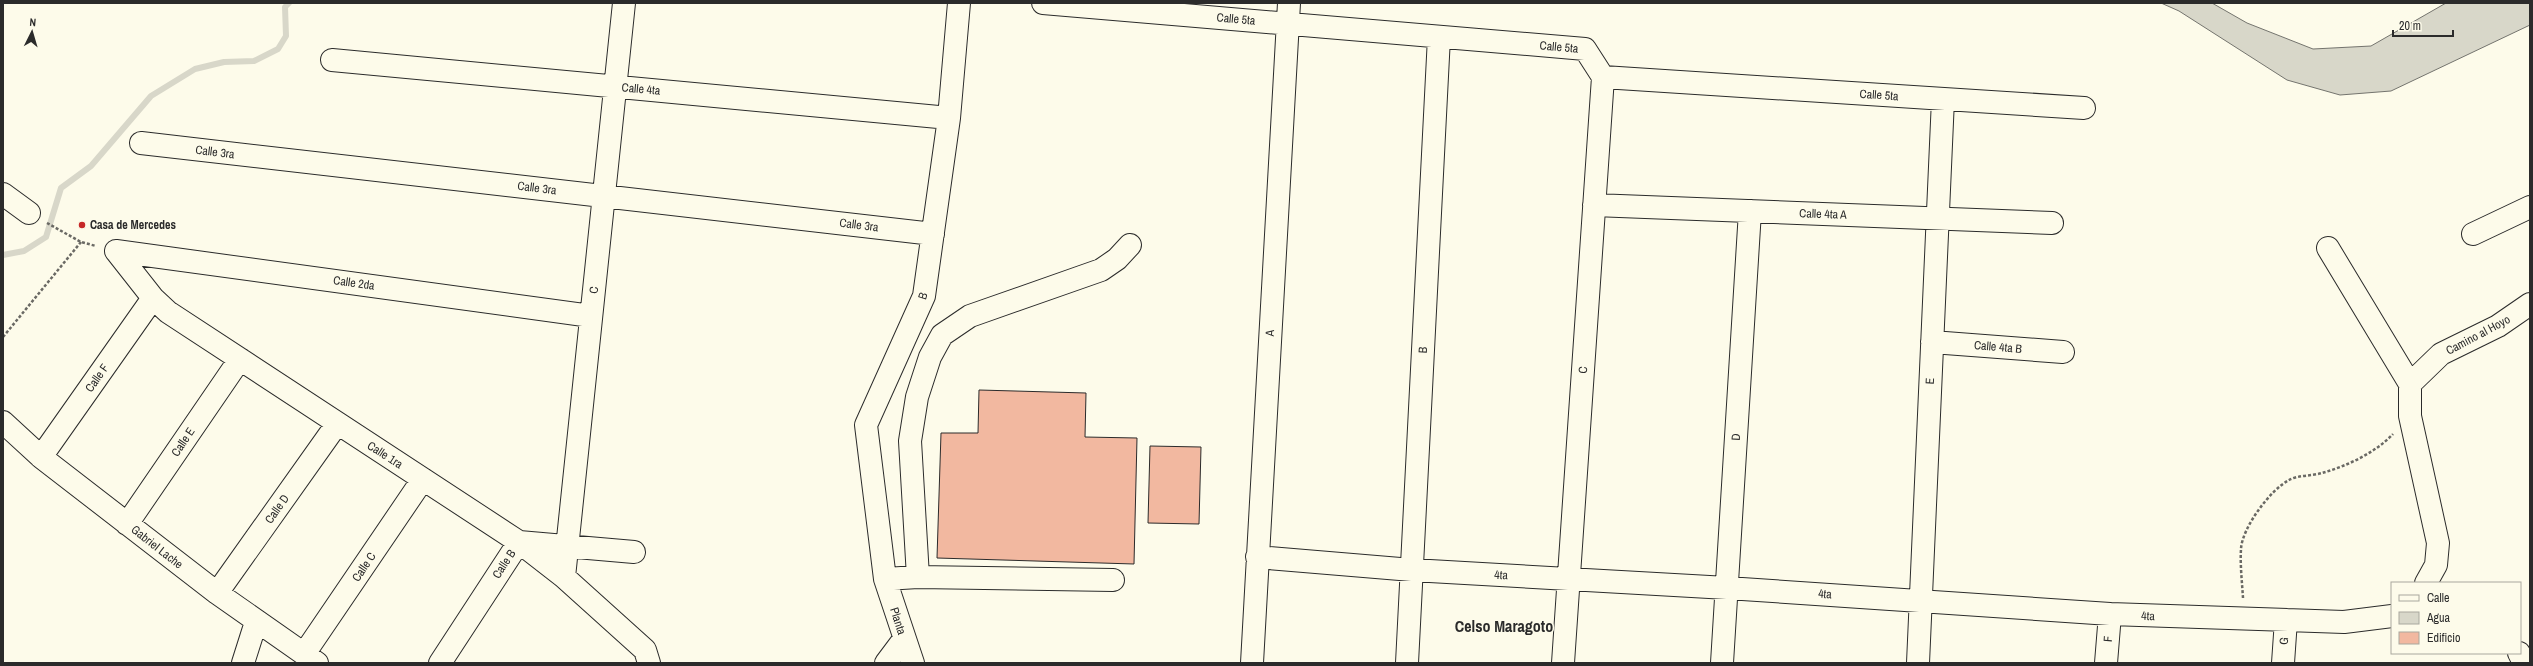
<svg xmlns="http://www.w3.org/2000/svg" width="2533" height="666" viewBox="0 0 2533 666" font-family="'Archivo Narrow',sans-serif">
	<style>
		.water { fill: #d8d7c9; stroke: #74746e }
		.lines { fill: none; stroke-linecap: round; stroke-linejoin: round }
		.stream { stroke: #d8d7c9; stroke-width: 6 }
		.building { fill: #f2b8a0; stroke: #2b2b2b }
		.minor-casing { stroke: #2b2b2b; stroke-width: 24 }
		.path { stroke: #6a6964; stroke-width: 2.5; stroke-dasharray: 3 2; stroke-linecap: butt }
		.minor { stroke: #fdfbea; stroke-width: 22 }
		.poi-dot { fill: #c62828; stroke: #fdfbea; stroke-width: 1.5 }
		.labels { text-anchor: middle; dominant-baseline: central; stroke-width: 3; stroke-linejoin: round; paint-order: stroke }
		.street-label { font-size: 12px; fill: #2b2b2b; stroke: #fdfbea }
		.poi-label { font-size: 12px; font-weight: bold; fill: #2b2b2b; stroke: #fdfbea; text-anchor: start }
		.district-label { font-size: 16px; font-weight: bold; fill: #2b2b2b; stroke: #fdfbea }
	</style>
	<rect width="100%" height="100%" fill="#fdfbea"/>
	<path class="water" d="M2161,3H2212L2247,23L2313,49L2371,46L2446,3H2530V25L2391,91L2340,95L2287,80L2179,11Z"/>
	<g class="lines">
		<path class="stream" d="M3,255L24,251L46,237L61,188L91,166L151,96L195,69L224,62L254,61L278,49L286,36L285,7L289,3"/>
	</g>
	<path class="building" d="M979,390L1086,393L1085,437L1137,438L1134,564L937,558L941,433H978Z
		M1150,446L1201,447L1199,524L1148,523Z"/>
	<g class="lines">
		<g class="minor-casing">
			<path id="minor" d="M1043,3L1585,49L1603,77L2084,108
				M332,60L949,118
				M141,143L933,234
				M3,194L29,213
				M1594,205L2052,223
				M2473,234L2530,207
				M2328,248L2410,384V416L2438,543L2436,565L2426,583
				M116,251L153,298L168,312L519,542L564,577L645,650L649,663
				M116,251L591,316
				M1932,342L2063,352
				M2410,384L2441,354L2498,326L2530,304
				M3,422L41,457L217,593L317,663
				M41,457L153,298
				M127,524L240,359
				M1257,557L1412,570L1727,588L2110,614L2344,622L2392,616
				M564,577L624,3
				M918,577L910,441L917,397L930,357L942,335L970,316L1101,270L1117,259L1130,245
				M885,579L918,577L1113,580
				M217,593L337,424
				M2519,653L2524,663
				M304,654L423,479
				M243,663L256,622
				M440,663L519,542L634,552
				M886,663L904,639
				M913,663L885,579L866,425L924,296L949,118L959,3
				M1252,663L1289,3
				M1407,663L1439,37
				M1563,663L1603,77
				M1722,663L1750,211
				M1918,663L1943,99
				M2106,663L2110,614
				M2283,663L2286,620"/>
		</g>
		<path class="path" d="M47,223L81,242L96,246
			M3,337L81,242
			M2243,598C2242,582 2240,564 2241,549C2242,528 2270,490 2289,480C2298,475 2312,476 2322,473C2347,466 2375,453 2393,434"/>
		<use href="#minor" class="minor"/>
	</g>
	<circle class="poi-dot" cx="82" cy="225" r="4"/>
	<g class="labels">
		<g class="street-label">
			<text transform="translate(1236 19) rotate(5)">Calle 5ta</text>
			<text transform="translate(1559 47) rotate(5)">Calle 5ta</text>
			<text transform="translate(641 89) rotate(5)">Calle 4ta</text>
			<text transform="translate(1879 95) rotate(4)">Calle 5ta</text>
			<text transform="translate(215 152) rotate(7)">Calle 3ra</text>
			<text transform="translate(537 188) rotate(7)">Calle 3ra</text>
			<text transform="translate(1823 214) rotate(2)">Calle 4ta A</text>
			<text transform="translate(859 225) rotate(7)">Calle 3ra</text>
			<text transform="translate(354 283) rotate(8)">Calle 2da</text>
			<text transform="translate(594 290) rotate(-84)">C</text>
			<text transform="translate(923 296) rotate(-73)">B</text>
			<text transform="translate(1270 333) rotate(-87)">A</text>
			<text transform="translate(2478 335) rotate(-28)">Camino al Hoyo</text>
			<text transform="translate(1998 347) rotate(5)">Calle 4ta B</text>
			<text transform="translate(1423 350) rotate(-87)">B</text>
			<text transform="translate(1583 370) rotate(-86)">C</text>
			<text transform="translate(97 378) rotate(-55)">Calle F</text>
			<text transform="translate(1930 381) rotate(-87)">E</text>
			<text transform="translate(1736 437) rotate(-87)">D</text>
			<text transform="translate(183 442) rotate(-56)">Calle E</text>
			<text transform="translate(385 455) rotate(33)">Calle 1ra</text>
			<text transform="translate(277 509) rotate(-55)">Calle D</text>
			<text transform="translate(157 547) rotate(38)">Gabriel Lache</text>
			<text transform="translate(504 564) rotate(-57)">Calle B</text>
			<text transform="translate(364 567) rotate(-56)">Calle C</text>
			<text transform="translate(1501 575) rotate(3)">4ta</text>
			<text transform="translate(1825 594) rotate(4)">4ta</text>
			<text transform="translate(2148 616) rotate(2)">4ta</text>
			<text transform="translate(898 621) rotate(72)">Planta</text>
			<text transform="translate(2108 639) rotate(-86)">F</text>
			<text transform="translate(2284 641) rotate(-87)">G</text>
		</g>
		<g class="poi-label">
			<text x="90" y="225">Casa de Mercedes</text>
		</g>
		<g class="district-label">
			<text x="1504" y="626">Celso Maragoto</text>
		</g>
	</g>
	<rect width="2533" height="666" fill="none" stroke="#2b2b2b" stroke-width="8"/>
	<rect x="2391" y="582" width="130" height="72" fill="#fdfbea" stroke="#a9a89e"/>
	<rect x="2399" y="595" width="20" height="6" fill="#fdfbea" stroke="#a9a89e"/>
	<text x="2427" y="602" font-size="12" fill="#2b2b2b">Calle</text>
	<rect x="2399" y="612" width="20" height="12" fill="#d8d7c9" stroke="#a9a89e"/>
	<text x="2427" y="622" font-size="12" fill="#2b2b2b">Agua</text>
	<rect x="2399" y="632" width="20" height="12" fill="#f2b8a0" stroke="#a9a89e"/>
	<text x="2427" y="642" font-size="12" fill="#2b2b2b">Edificio</text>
	<g transform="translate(32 32) rotate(5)" stroke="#fdfbea" stroke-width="3" paint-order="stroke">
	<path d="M0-3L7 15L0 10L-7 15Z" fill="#2b2b2b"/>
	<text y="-6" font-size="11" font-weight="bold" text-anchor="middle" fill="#2b2b2b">N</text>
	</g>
	<path d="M2393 30v6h60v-6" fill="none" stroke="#2b2b2b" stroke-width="2"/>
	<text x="2399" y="30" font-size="12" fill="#2b2b2b" stroke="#fdfbea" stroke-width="3" paint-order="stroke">20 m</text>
</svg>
